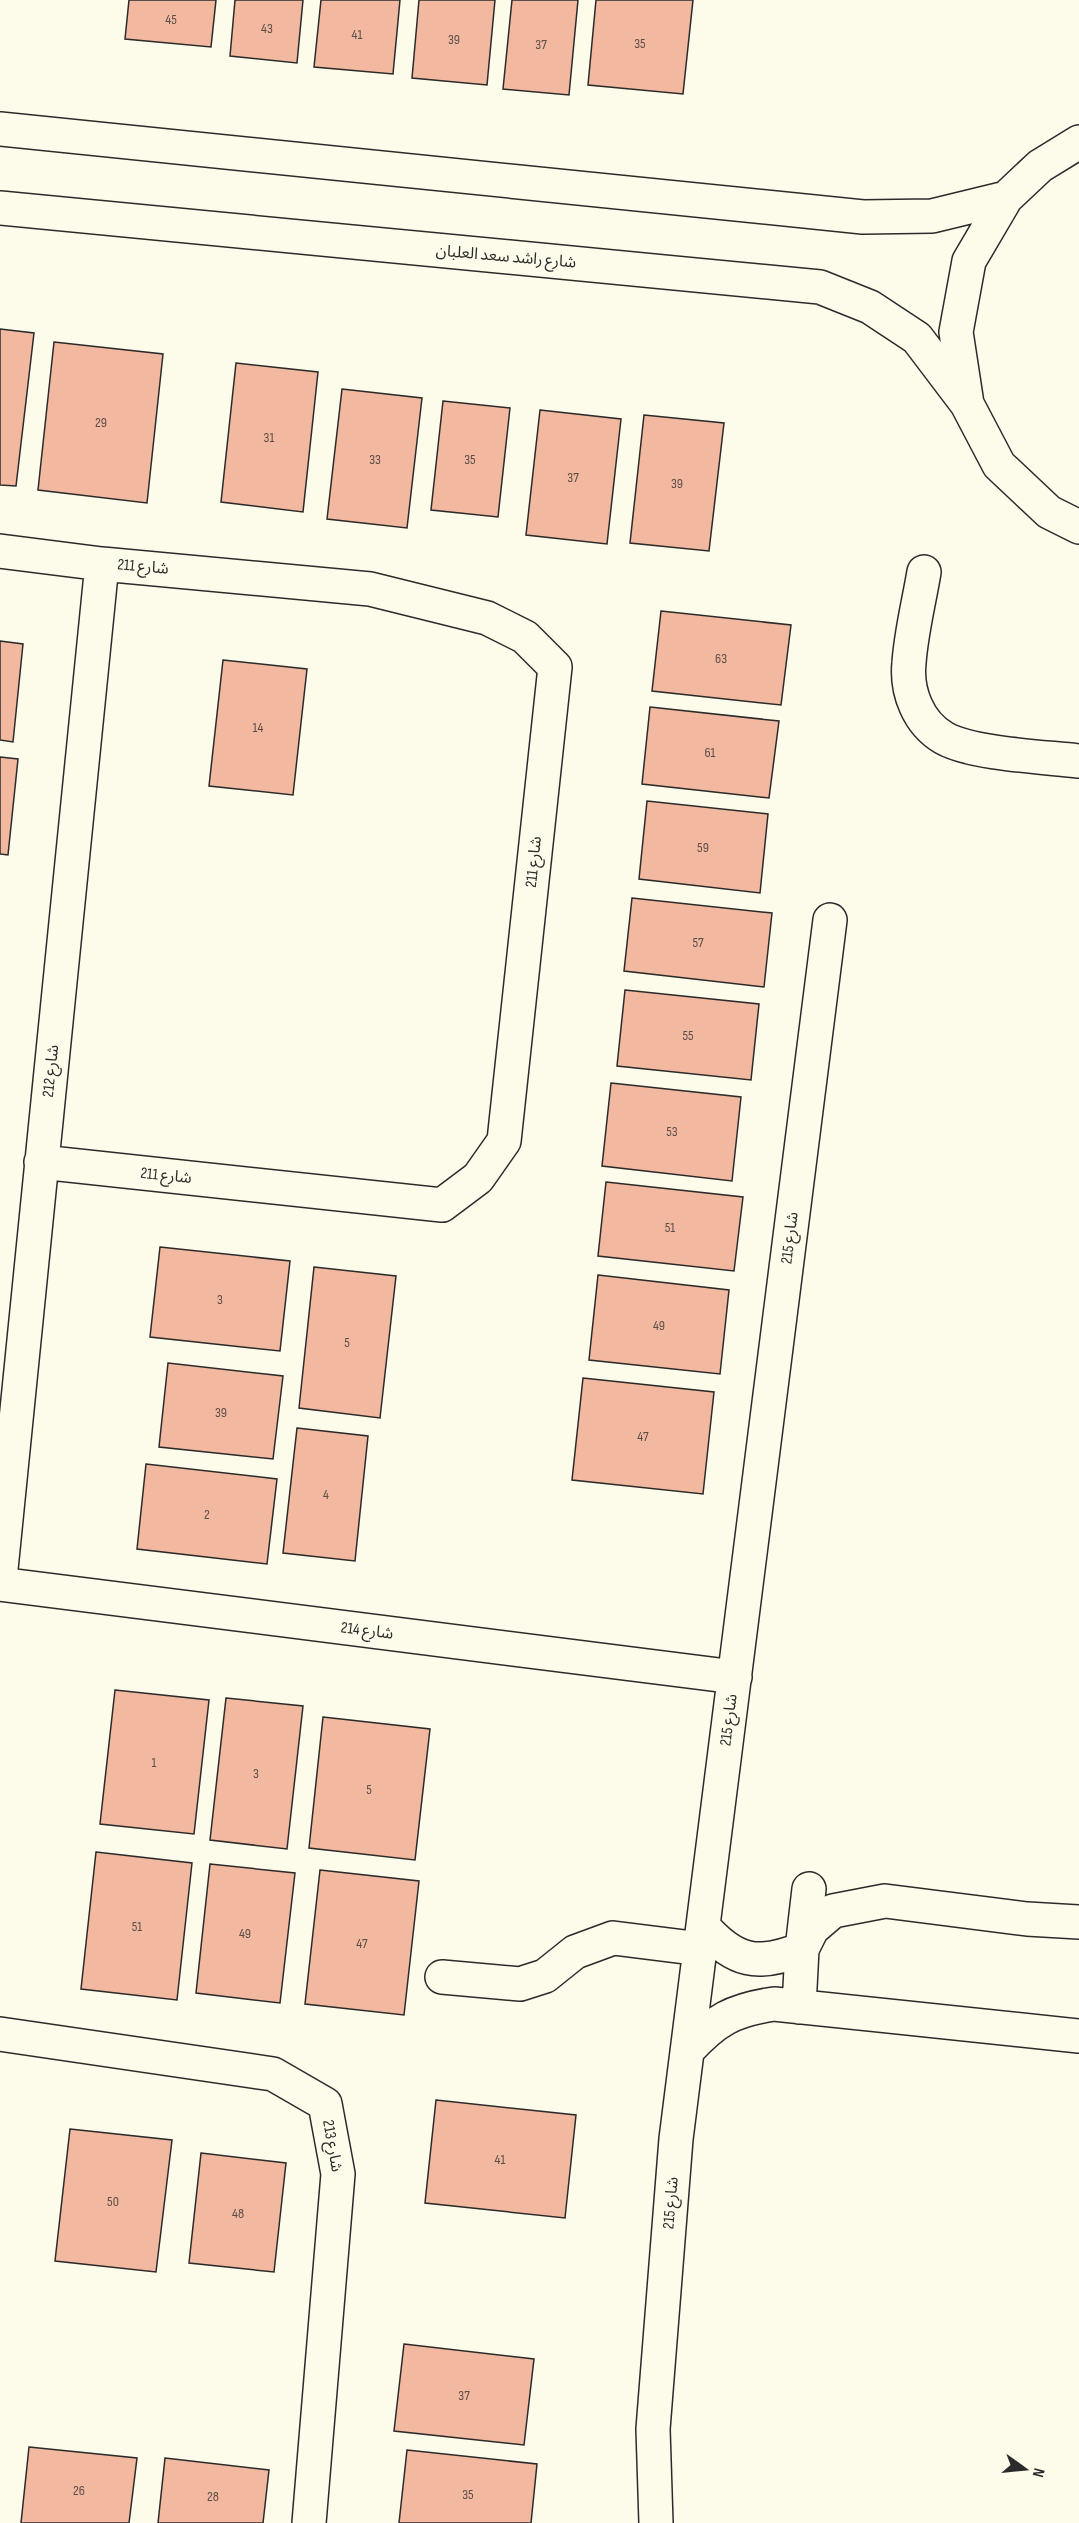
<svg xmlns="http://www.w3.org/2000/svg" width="1079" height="2523" viewBox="0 0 1079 2523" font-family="'Sofia Sans Condensed','Noto Sans Arabic',sans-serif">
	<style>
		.building { fill: #f2b8a0; stroke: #2b2b2b; stroke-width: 1.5 }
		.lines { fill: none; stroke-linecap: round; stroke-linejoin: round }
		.minor-casing { stroke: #2b2b2b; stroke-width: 36 }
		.major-casing { stroke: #2b2b2b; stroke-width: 36 }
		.minor { stroke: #fdfbea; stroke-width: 33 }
		.major { stroke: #fdfbea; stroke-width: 33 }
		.labels { text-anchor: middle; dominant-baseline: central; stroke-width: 4.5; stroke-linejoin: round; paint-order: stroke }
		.number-label { font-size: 14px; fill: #5d4e48 }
		.street-label { font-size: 16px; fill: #2b2b2b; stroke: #fdfbea }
	</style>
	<rect width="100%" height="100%" fill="#fdfbea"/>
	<path class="building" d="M129,0H216L211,47L125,39Z
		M235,0H303L297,63L230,56Z
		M321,0H400L393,74L314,67Z
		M419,0H495L487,85L412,78Z
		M512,0H578L569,95L503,89Z
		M596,0H693L683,94L588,85Z
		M0,329L34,333L16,486L0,485Z
		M54,342L163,354L147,503L38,490Z
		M236,363L318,372L303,512L221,502Z
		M342,389L422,398L407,528L327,519Z
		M443,401L510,408L498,517L431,510Z
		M540,410L621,419L607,544L526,535Z
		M644,415L724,423L709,551L630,543Z
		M661,611L791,625L781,705L652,691Z
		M0,641L23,644L13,742L0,740Z
		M223,660L307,669L293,795L209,786Z
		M650,707L779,721L769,798L642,784Z
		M0,757L18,759L8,855L0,854Z
		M647,801L768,814L760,893L639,879Z
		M632,898L772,913L764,987L624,971Z
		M625,990L759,1004L751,1080L617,1066Z
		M611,1083L741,1097L732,1181L602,1166Z
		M606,1182L743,1197L734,1271L598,1256Z
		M160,1247L290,1261L280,1351L150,1337Z
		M314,1267L396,1276L380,1418L299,1408Z
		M598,1275L729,1290L720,1374L589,1360Z
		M168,1363L283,1376L273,1459L159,1447Z
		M583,1378L714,1392L703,1494L572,1480Z
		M297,1428L368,1436L355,1561L283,1553Z
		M146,1464L277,1479L267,1564L137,1549Z
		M115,1690L209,1700L194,1834L100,1824Z
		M226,1698L303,1706L287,1849L210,1840Z
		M323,1717L430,1729L415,1860L309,1848Z
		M96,1852L192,1863L177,2000L81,1989Z
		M210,1864L295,1873L280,2003L196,1993Z
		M320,1870L419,1881L404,2015L305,2004Z
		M436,2100L576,2115L565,2218L425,2203Z
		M70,2129L172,2140L156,2272L55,2261Z
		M201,2153L286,2163L274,2272L189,2263Z
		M404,2344L534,2359L524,2445L394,2431Z
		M29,2447L137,2458L129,2523H21Z
		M407,2450L537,2464L531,2523H399Z
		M165,2458L269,2470L263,2523H158Z"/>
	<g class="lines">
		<g class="minor-casing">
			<path id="minor" d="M0,551L102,564L370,589L487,618L525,637L555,667L504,1141L478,1178L442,1205L41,1162
				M924,572C919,602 911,633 909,663C906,691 918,723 944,738C972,754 1045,757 1079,761
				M0,1579L102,564
				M0,1584L735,1677
				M703,1926C734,1962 758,1967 802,1949L812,1929L833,1911L885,1901L1027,1919L1079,1922
				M442,1977L520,1984L545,1976L575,1952L613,1938L701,1949
				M799,2007L802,1949L809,1889
				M0,2034L273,2074L325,2104L338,2174L309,2523
				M687,2051C715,2020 733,2010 774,2004L1079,2036
				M656,2523L653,2429L676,2139L830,920"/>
		</g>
		<g class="major-casing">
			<path id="major" d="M0,129L863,217L932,216L1006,198
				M1079,142L1040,166L1006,198L969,261L956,332L967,404L999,465L1049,512L1079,527
				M0,208L820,287L870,307L917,338L967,404"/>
		</g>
		<use href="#minor" class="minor"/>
		<use href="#major" class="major"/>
	</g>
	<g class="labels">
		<g class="number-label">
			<text x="171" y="19">45</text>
			<text x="267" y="28">43</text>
			<text x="357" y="34">41</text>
			<text x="454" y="39">39</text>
			<text x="640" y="43">35</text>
			<text x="541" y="44">37</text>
			<text x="101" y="422">29</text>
			<text x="269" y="437">31</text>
			<text x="375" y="459">33</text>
			<text x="470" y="459">35</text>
			<text x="573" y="477">37</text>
			<text x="677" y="483">39</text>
			<text x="721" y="658">63</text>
			<text x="258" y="727">14</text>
			<text x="710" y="752">61</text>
			<text x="703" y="847">59</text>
			<text x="698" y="942">57</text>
			<text x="688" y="1035">55</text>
			<text x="672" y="1131">53</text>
			<text x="670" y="1227">51</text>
			<text x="220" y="1299">3</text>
			<text x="659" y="1325">49</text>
			<text x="347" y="1342">5</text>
			<text x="221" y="1412">39</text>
			<text x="643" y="1436">47</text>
			<text x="326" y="1494">4</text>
			<text x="207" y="1514">2</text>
			<text x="154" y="1762">1</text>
			<text x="256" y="1773">3</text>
			<text x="369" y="1789">5</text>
			<text x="137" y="1926">51</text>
			<text x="245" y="1933">49</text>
			<text x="362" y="1943">47</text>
			<text x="500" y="2159">41</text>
			<text x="113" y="2201">50</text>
			<text x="238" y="2213">48</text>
			<text x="464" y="2395">37</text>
			<text x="79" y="2490">26</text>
			<text x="468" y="2494">35</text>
			<text x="213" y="2496">28</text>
		</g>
		<g class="street-label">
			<text transform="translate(506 257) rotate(5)">شارع راشد سعد العلبان</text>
			<text transform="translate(143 567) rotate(5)">شارع 211</text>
			<text transform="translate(534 862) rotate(-84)">شارع 211</text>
			<text transform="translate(51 1071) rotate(-84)">شارع 212</text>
			<text transform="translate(166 1176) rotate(6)">شارع 211</text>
			<text transform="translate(790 1238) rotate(-83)">شارع 215</text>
			<text transform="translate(367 1631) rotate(7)">شارع 214</text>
			<text transform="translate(729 1720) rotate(-83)">شارع 215</text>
			<text transform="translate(332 2146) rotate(80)">شارع 213</text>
			<text transform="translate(671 2203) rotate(-85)">شارع 215</text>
		</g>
	</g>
	<g transform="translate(1025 2469) rotate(105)" stroke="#fdfbea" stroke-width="4.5" paint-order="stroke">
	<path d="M0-4.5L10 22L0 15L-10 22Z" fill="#2b2b2b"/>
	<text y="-9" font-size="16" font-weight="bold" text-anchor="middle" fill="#2b2b2b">N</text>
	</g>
</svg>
